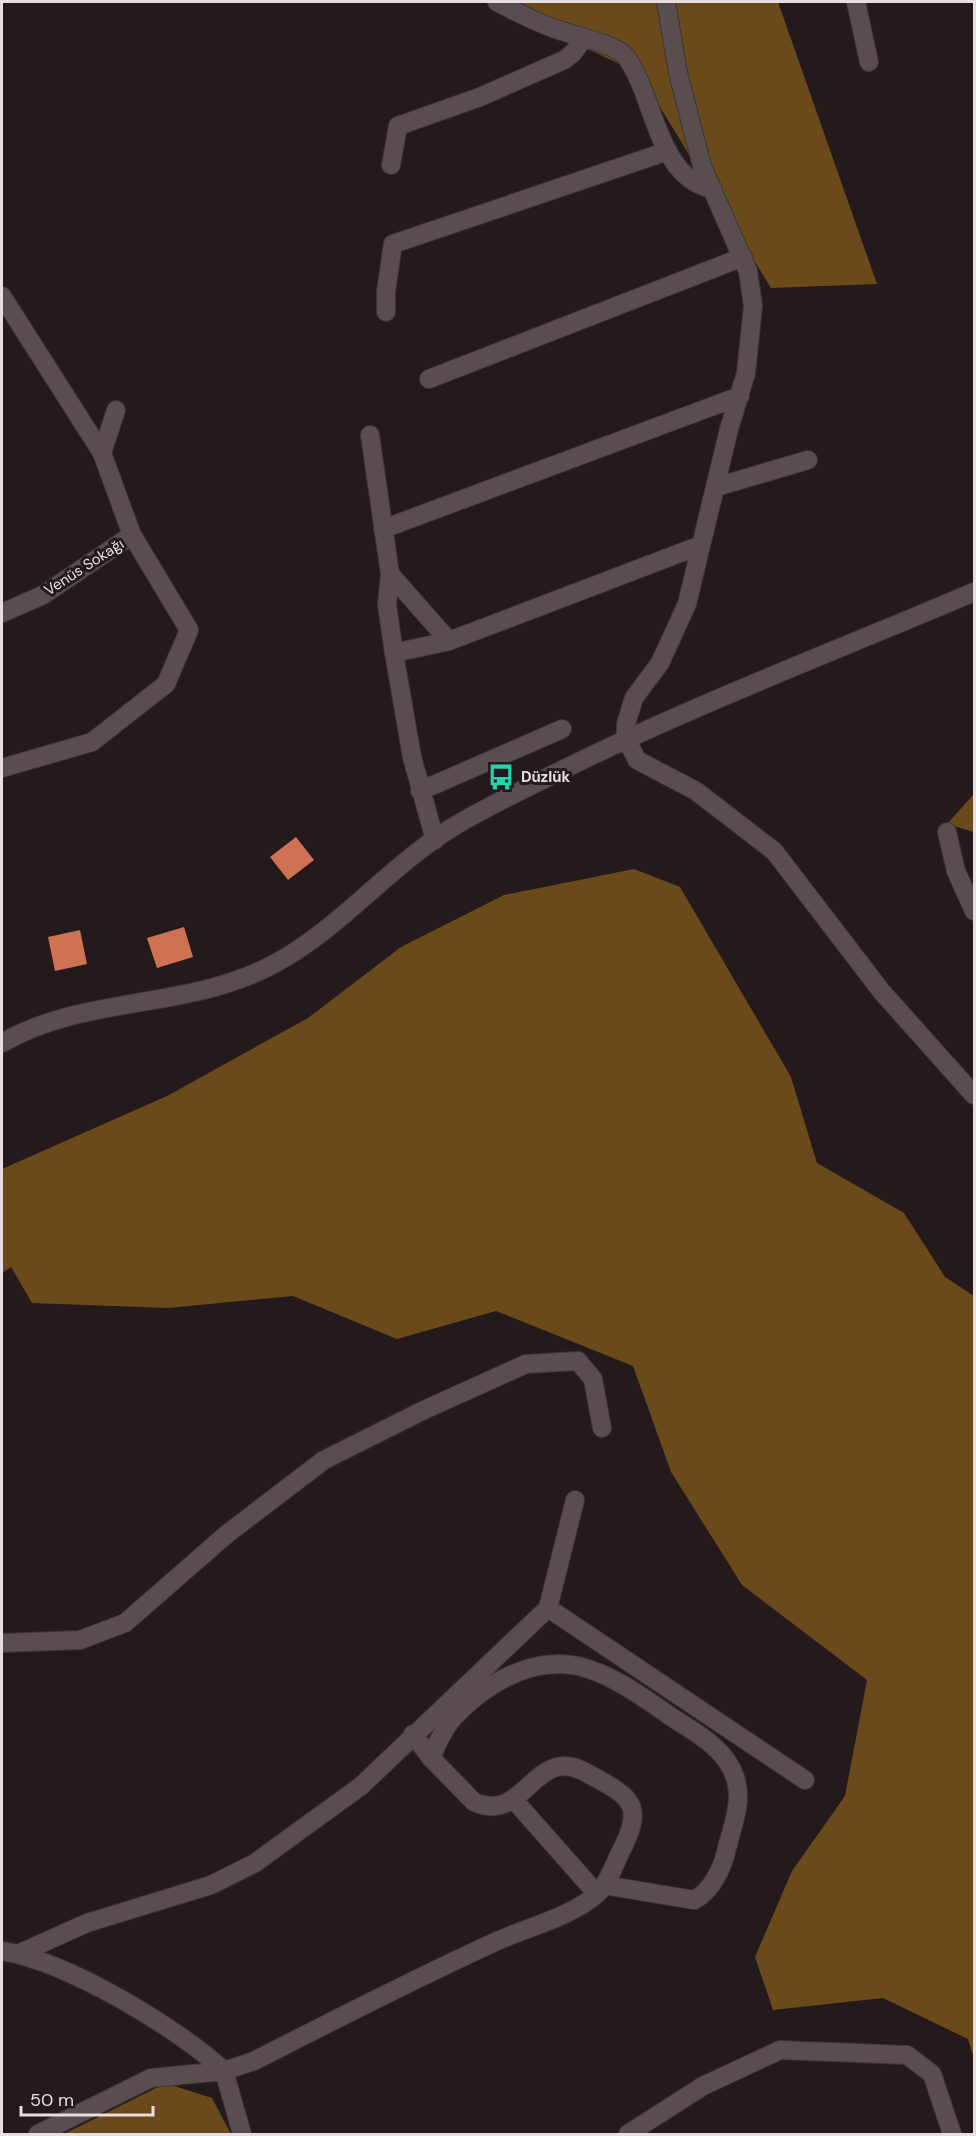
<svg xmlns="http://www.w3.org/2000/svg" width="976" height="2136" viewBox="0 0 976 2136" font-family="'DM Sans',sans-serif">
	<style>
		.forest { fill: #6a491b }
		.building { fill: #cf7253 }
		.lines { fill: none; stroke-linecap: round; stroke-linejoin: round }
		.minor-casing { stroke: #3d3536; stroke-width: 20 }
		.minor { stroke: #594d4f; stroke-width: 18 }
		.labels { text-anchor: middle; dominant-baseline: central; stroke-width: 6; stroke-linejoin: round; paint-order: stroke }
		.street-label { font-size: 15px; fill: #e6dee0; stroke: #241a1c }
		.poi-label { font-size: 15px; font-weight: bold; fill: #e6dee0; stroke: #241a1c; text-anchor: start }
	</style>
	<rect width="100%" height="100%" fill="#241a1c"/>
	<path class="forest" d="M487,2H778L877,284L771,288L639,73Z
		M974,794V832L947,824Z
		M634,869L680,887L791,1077L817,1163L904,1213L945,1277L974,1296V2059L968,2039L883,1998L773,2010L755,1957L792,1871L845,1796L867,1680L742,1585L671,1472L633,1366L496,1311L397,1339L293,1296L168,1308L32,1303L11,1267L2,1273V1169L167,1096L308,1018L401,947L504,895Z
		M171,2085L212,2098L231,2134H64L158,2087Z"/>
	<path class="building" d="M296,837L314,860L288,880L270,857Z
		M184,927L193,957L157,968L147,938Z
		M80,930L87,964L55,971L48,937Z"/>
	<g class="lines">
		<g class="minor-casing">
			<path id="minor" d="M497,2C514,11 532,20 550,27C569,35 616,43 626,57C655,95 656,178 713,189
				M666,2L678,73L702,166L748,271L753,306L746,373L729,429L687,604L660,663L634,698L626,724V738L637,760L696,791L774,851L882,992L974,1095
				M856,2L869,62
				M391,165L398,126L480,97L564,60L573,53L583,39
				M2,296L102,453L132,535L189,630L166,684L92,742L2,768
				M386,312V291L393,244L668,151
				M429,379L743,257
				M370,435L390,574L387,605L394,653L412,757L435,840
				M102,453L116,410
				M716,487L808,460
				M383,529L740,396
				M390,574L449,641
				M2,613L43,595L132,535
				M394,653L449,641L701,545
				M420,791L562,729
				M947,832L956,871L974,911
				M2,1043C85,995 187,1010 272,965C341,929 391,863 458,824C488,806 519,792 550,776C688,707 833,652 974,592
				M548,1608L575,1500
				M2,1643L80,1640L125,1623L227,1534L324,1460L424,1410L526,1364L578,1361L593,1379L602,1428
				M431,1758C437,1744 443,1730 453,1718C484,1685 530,1656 578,1666C610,1673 643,1697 670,1716C694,1732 725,1747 735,1777C743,1801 733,1824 727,1848C723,1867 712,1891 694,1900L604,1885
				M514,1800L597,1894
				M2,1951C66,1961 177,2027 224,2071L254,2061C334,2020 414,1979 495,1942C527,1927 572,1917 598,1893C608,1883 614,1866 620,1853C646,1803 631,1797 585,1772C534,1744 525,1825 474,1802L431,1758L413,1734
				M18,1954L87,1923L211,1885L255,1863L361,1786L548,1608L805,1780
				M38,2134L151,2078L224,2071L242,2134
				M628,2134L703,2086L780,2050L907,2055L932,2074L952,2134"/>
		</g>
		<use href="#minor" class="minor"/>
	</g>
	<defs>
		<g id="bus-bare" transform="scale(2.07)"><path d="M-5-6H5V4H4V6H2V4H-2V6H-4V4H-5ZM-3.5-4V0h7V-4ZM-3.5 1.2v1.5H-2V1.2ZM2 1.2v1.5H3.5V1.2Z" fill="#22d5af" stroke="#241a1c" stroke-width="2.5" paint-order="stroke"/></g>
	</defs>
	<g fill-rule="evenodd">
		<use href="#bus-bare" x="501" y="777"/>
	</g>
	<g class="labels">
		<g class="street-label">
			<text transform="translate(84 567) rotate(-33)">Venüs Sokağı</text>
		</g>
		<g class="poi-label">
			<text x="521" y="777">Düzlük</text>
		</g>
	</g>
	<rect width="976" height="2136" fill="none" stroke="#e6dee0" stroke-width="6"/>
	<path d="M21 2106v9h132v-9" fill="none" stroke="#e6dee0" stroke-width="3"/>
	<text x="30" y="2106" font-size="18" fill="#e6dee0" stroke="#241a1c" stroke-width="4.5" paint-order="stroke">50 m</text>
</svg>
